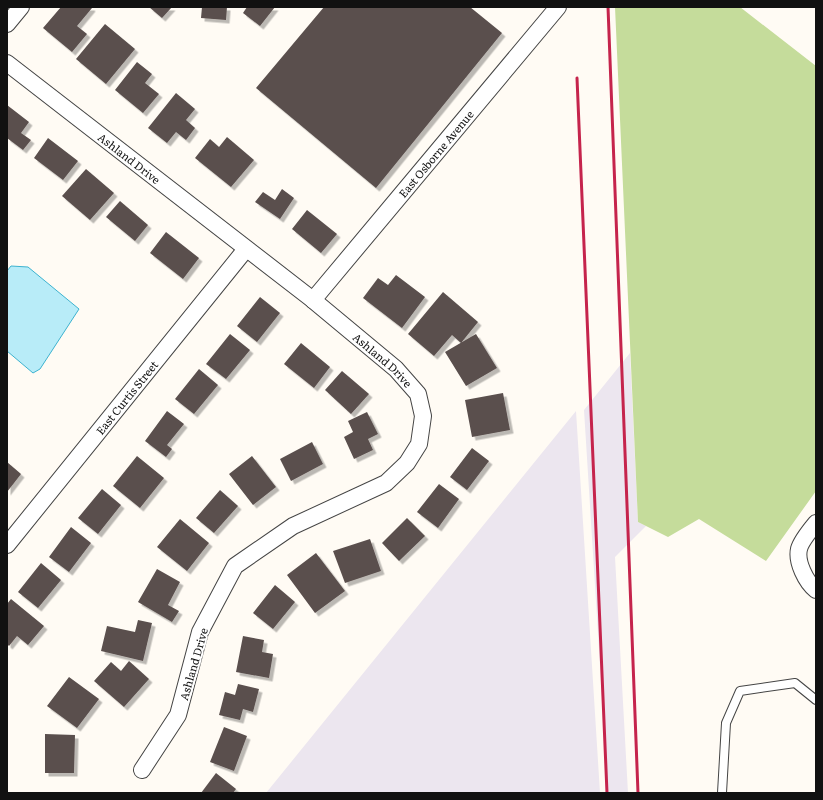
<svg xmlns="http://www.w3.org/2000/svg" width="823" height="800" viewBox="0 0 823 800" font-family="Literata,serif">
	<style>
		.industrial { fill: #ece6ef }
		.forest { fill: #c5dc9b }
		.water { fill: #b8ecf8; stroke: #3db3d0 }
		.building { fill: #5a4f4d; filter: url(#shadow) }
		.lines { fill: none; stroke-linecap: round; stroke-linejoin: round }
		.lane-casing { stroke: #444; stroke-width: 10 }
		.street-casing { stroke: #444; stroke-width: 18 }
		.lane { stroke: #fff; stroke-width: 8 }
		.street { stroke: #fff; stroke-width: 16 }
		.rail { stroke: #c5244c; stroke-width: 3 }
		.labels { text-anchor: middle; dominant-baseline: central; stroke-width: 4; stroke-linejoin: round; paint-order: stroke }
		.street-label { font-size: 11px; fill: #111; stroke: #fff }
	</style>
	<defs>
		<filter id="shadow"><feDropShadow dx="3.5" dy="3.5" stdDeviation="0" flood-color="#0004"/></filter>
	</defs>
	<rect width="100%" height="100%" fill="#fffbf4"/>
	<path class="industrial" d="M630,353L638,522L646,526L615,557L628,793H608L584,410Z
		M576,411L600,793H266Z"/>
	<path class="forest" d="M615,7H740L816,66V491L766,561L699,519L668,537L638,522Z"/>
	<path class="water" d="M11,266L28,267L79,309L40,369L33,373L7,351V271Z"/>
	<path class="building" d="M61,7H91L92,8L77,26L87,34L72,52L43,28Z
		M149,7H172L162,18Z
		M202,7H227L226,20L201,18Z
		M247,7H275L260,26L243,13Z
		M324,7H470L502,33L376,188L256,88Z
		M105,24L135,49L106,84L76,59Z
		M137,62L152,74L145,83L159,94L143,113L115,90Z
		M176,93L195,109L186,120L195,128L186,140L176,132L167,143L148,128Z
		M7,105L29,122L21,133L31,140L23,150L7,138Z
		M227,137L254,160L231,187L195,158L210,139L219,147Z
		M48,138L78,161L63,180L34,158Z
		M86,169L114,193L90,220L62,196Z
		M282,189L294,198L280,219L255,202L263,192L275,200Z
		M120,201L148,225L135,241L106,217Z
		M307,210L337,234L321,253L292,229Z
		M166,232L199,258L183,279L150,253Z
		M396,275L425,297L402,328L363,298L378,278L388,285Z
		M443,292L478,322L461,343L452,335L434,356L408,334Z
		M260,297L280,313L257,342L237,326Z
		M230,334L250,350L226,379L206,364Z
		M476,334L497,368L466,386L445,352Z
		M301,343L330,367L314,388L284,364Z
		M199,369L218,385L194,414L175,399Z
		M342,371L369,394L351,414L325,390Z
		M503,393L510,430L472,437L465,400Z
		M167,411L184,424L167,445L172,449L166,457L145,441Z
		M367,412L378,434L368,439L373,450L354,459L344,437L353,432L348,421Z
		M312,442L323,464L291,481L280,459Z
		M472,448L489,461L467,490L450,477Z
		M137,456L164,478L140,508L113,486Z
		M252,456L276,487L253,505L229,474Z
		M7,462L21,474L7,492Z
		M439,484L459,499L438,528L417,512Z
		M102,489L121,505L98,534L78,518Z
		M220,490L238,506L214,533L196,518Z
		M407,518L425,536L399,561L382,543Z
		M180,519L209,543L187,571L157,547Z
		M71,527L91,543L69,572L49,557Z
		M370,539L381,571L345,583L333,551Z
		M316,553L345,591L315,613L287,575Z
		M41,563L61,580L38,608L18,592Z
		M157,569L180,582L168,605L179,611L172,622L138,602Z
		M275,585L295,602L273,629L253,613Z
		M11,599L44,626L28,645L17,636L9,646L7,644V604Z
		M138,620L152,623L143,661L101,651L107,626L135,632Z
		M243,636L264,640L262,652L273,654L269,678L236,672Z
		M129,661L149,679L124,707L94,681L111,662L121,671Z
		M69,677L99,699L77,728L47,706Z
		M238,684L259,689L253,712L243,709L240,720L219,715L225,692L235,695Z
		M224,727L247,736L234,771L210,762Z
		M45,734L75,735L74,773H45Z
		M216,773L236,789L233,793H201Z"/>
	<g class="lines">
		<g class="lane-casing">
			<path id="lane" d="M722,793L726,723L740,691L795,683L816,700"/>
		</g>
		<g class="street-casing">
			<g id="street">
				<path d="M7,24L21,7"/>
				<path id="s1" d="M7,63L313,300L396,369L418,394L423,416L419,444L407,463L386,483L293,526L235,566L200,632L178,715L142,770"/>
				<path id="s2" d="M313,300L558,7"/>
				<path d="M816,523C811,529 801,541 799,549C796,562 806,582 816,590"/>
				<path id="s3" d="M7,545L246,249"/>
			</g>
		</g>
		<use href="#lane" class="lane"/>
		<use href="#street" class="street"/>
		<path class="rail" d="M608,7L638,793
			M577,78L607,793"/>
	</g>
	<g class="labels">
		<g class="street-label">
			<text stroke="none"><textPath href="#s2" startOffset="191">East Osborne Avenue</textPath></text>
			<text stroke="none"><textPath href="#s1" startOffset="155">Ashland Drive</textPath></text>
			<text stroke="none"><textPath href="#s1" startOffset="479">Ashland Drive</textPath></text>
			<text stroke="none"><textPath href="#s3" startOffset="190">East Curtis Street</textPath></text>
			<text transform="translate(193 664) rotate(-74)">Ashland Drive</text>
		</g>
	</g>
	<rect width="823" height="800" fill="none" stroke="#111111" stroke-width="16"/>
</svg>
